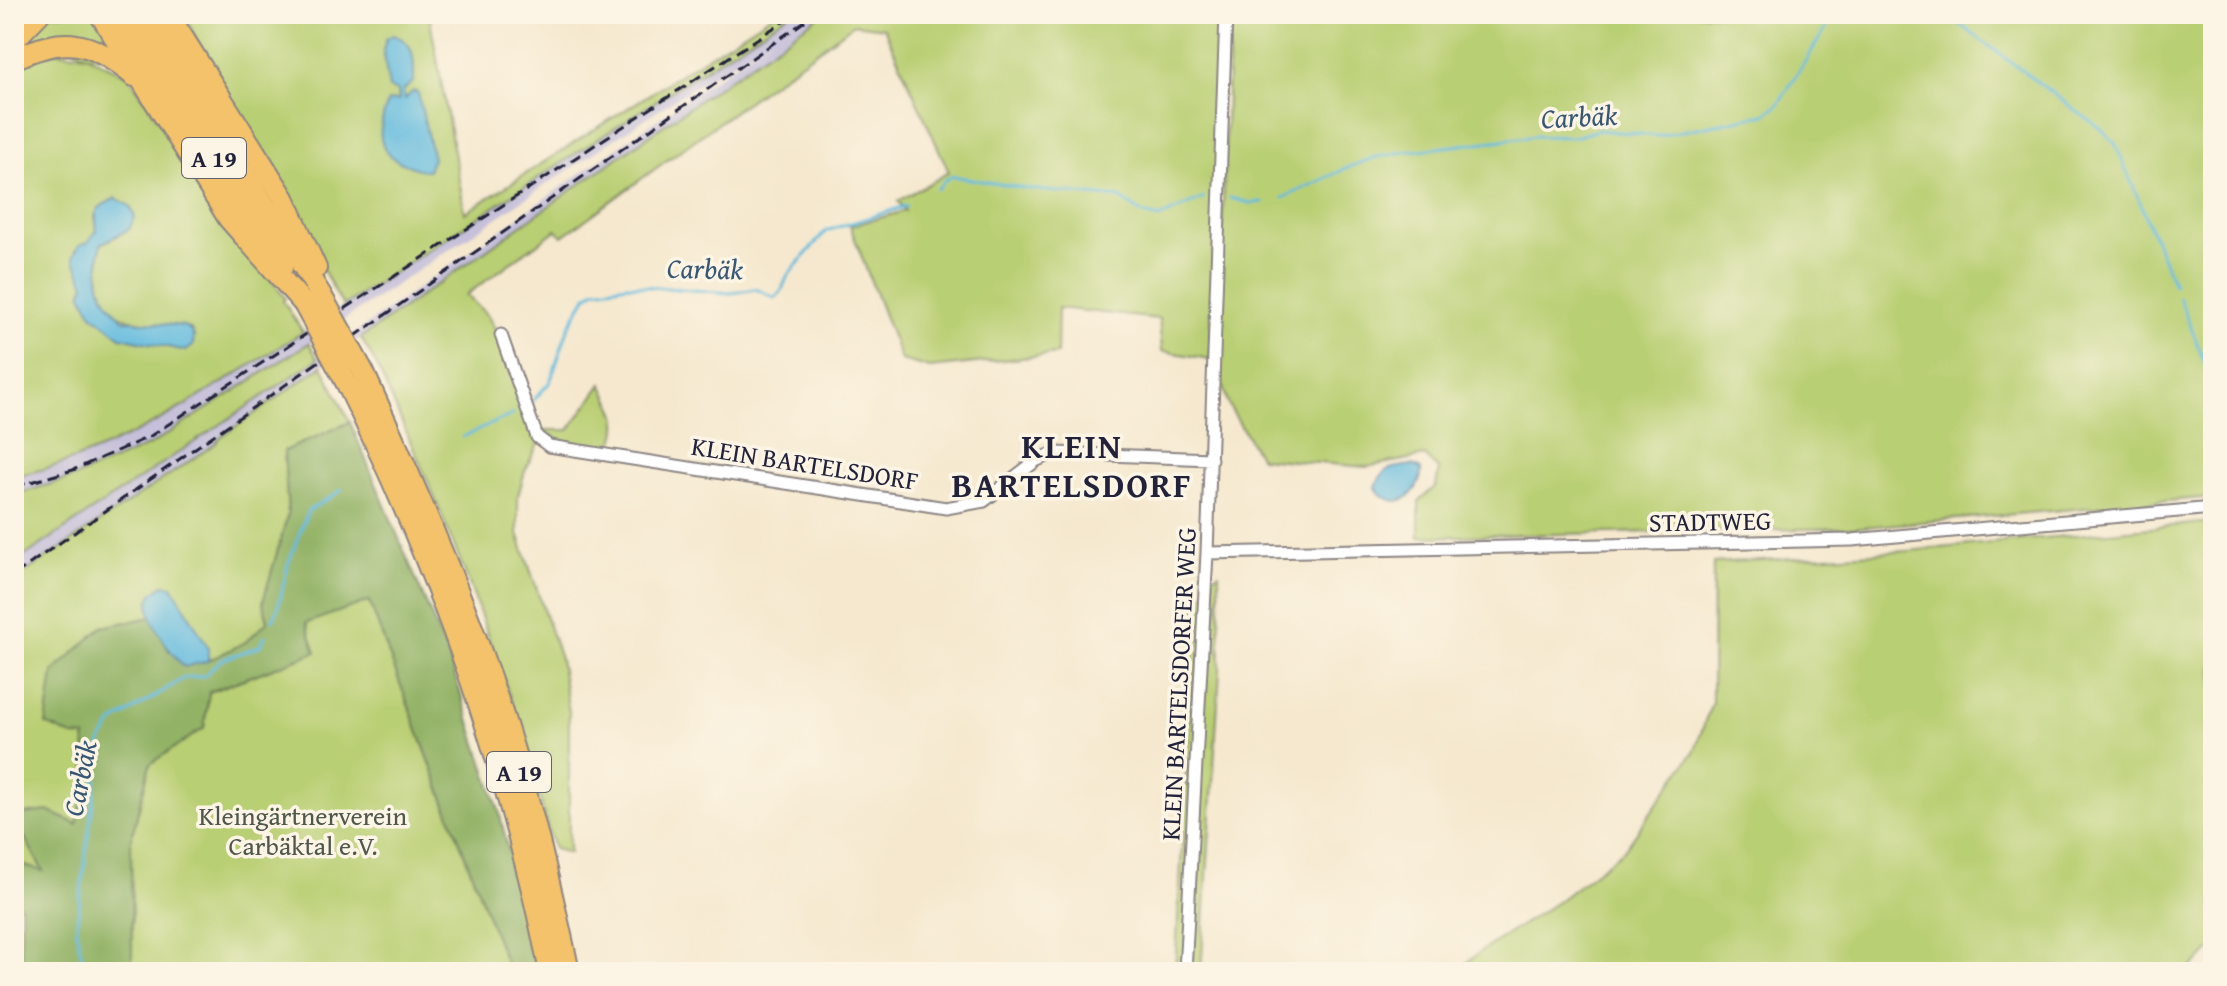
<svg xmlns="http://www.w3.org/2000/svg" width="2227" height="986" viewBox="0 0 2227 986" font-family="'Gentium Book Plus',serif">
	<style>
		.industrial { fill: #c6c0da }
		.green { fill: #b9cf73; stroke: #6e7857; stroke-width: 2; fill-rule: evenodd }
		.forest { fill: #92b265; stroke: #5a6a50; stroke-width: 2 }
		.water { fill: #61bade; stroke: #426e8c; stroke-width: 2 }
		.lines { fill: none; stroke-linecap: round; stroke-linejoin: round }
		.stream { stroke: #61bade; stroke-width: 3 }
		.minor-casing { stroke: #8c8584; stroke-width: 15 }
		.motorway-casing { stroke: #8c8584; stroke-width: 24 }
		.minor { stroke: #fff; stroke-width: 11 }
		.motorway { stroke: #f3c26a; stroke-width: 20 }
		.rail { stroke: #22223b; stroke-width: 3; stroke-dasharray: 12 6; stroke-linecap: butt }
		.motorway-bridge-casing { stroke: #8c8584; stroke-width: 24; stroke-linecap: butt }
		.motorway-bridge { stroke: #f3c26a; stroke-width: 20 }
		.labels { text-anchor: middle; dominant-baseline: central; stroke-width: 7; stroke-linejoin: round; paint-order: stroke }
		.shield { fill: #fcf5e5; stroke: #63616e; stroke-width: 2 }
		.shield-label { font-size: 24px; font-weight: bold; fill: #22223b }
		.street-label { font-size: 26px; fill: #22223b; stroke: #fcf5e5 }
		.park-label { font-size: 26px; fill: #4f564c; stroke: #fcf5e5 }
		.water-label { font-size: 28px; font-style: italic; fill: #385774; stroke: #fcf5e5 }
		.district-label { font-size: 34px; font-weight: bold; letter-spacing: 2px; fill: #22223b; stroke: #fcf5e5 }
	</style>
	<rect width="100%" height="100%" fill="#fcf5e5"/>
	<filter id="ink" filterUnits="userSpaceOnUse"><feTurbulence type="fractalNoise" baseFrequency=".0125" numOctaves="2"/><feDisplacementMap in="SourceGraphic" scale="16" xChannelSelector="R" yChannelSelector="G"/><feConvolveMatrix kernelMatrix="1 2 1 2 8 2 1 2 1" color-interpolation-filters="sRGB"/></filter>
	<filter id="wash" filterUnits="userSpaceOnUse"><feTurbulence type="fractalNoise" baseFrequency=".006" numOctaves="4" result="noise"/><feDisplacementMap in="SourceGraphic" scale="32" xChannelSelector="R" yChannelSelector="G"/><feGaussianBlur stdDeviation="1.8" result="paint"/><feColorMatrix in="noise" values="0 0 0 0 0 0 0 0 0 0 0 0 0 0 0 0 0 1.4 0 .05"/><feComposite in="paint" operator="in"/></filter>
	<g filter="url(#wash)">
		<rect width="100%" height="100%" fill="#f5e8ce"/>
		<path class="industrial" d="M789,14H822L221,436L215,444L14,580V563L318,359L774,37L673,100L309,343L152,444L78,476L14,495V476L70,461L135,431L209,390L343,306Z"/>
		<path class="green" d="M44,14H95L124,57L14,50Z
			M186,14H429L465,213L774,14H789L343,306L195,38Z
			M822,14H1222L1210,359L1162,351L1159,319L1058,308L1057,354L930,368L901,360L850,226L905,211L898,201L949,172L884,28L854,24L563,236L556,230L466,295L487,315L500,337L539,442L525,471L518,496V533L560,659L569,712V853L554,849L516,714L468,580L427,479L377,366L361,338Z
			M1230,14H2213V497L1852,528L1419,537V501L1436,486L1439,470L1425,456L1366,467L1260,458L1229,406L1217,369Z
			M72,48L129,76L220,212L285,298L283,301L303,332C215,387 116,457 14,476V63ZM95,215L129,229L101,244C91,319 119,322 184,326L191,329L194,336L92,314L82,294C90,272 83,250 97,230Z
			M309,343L318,359L14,563V495L78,476L152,444Z
			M322,366L350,422L284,451L288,514L263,602L268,621L246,642L208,661V647L149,602L152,617L102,627L85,736L88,775L77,825L48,811L20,829L44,872L14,863V580L215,444L221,437Z
			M602,384C614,408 625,424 610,449L562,441L541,430H569Z
			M2213,522V948L2187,972H1456L1477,954L1557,902L1624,850L1695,750L1712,702L1713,563L1908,551Z
			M1219,573L1220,670L1201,972H1175L1196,594H1211L1212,576Z
			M369,601L509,972H132L131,839L150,764L204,728L209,692L315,652L305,623Z"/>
		<path class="forest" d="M350,422L449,658L499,811L537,972H509L369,601L306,623L316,652L209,692L204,728L150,764L131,839L132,972H21V906L14,904V863L43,871L20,829L23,814L48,811L77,824L87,775L85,737L72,736L46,724L53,672L102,627L152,617L169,651L208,661L246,642L268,621L263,602L288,514L284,451Z"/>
		<path class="water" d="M393,35C416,42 414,60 414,81L403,91L405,99L413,91L418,93L433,159L428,170C418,171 411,166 402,163C373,150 379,125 388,101L399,100L398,91L389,88L383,50L386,39Z
			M116,198L130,206L135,217L129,229L101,244C96,279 97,295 124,320L184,326C194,331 194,336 193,346L186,351L121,337L92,314L82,294L85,284L73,257L79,245L88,242L97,230C94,208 96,208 116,198Z
			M1412,465L1421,469C1423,486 1405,509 1386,498C1381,496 1379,492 1376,488C1382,466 1392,468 1412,465Z
			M164,585L172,586L208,647V661L184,667C172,654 138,611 153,593C154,591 163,586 164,585Z"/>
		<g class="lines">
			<path class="stream" d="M1946,14L2102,130L2115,143L2174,285
				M937,189L945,180L953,176L1028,189L1120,198L1143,214L1159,218L1204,198
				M1230,198L1250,203L1263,202
				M1283,198L1347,168L1373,158L1404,152L1536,136L1574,137L1598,130L1658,136L1765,114L1777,106L1833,17
				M2179,297L2213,384
				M533,401L550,382L569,326L586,297L595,290L627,285L731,293L756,289L775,298L781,292L788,275L826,231L906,206
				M463,437L514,414
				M273,620L278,608L288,564L308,511L342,490
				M85,972L76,929L101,741L114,722L184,678L204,676L221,660L260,646L265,636"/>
		</g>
	</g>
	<g filter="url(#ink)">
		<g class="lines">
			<g class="minor-casing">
				<path id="minor" d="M501,335L537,437L549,446L946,508L984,501L1037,460L1055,453L1211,459
					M1207,553L1852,540L2213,508
					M1185,972L1207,553L1226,14"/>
			</g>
			<g class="motorway-casing">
				<path id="motorway" d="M100,14L229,219L304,304
					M122,14L282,268
					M145,14L321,295
					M168,14L284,198L316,268
					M14,40L39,14
					M14,59C66,34 91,41 134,76
					M364,373C409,473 454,574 490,677C524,773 548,873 569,972
					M346,382C439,570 509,767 550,972"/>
			</g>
			<use href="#minor" class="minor"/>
			<use href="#motorway" class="motorway"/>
			<path class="rail" d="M14,487L73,470L149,437L795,14
				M14,575L815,14"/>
			<g class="motorway-bridge-casing">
				<path id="motorway-bridge" d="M321,295L364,373
					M304,304L346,382"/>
			</g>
			<use href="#motorway-bridge" class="motorway-bridge"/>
		</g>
	</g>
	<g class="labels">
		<g class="shield">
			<rect x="182" y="138" width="64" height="40" rx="6"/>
			<rect x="487" y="752" width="64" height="40" rx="6"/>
		</g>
		<g class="shield-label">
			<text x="214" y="158">A 19</text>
			<text x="519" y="772">A 19</text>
		</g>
		<g class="street-label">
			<text transform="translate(805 463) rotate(9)">KLEIN BARTELSDORF</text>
			<text transform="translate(1710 521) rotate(-1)">STADTWEG</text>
			<text transform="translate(1178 684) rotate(-87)">KLEIN BARTELSDORFER WEG</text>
		</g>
		<g class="park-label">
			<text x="303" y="815">Kleingärtnerverein<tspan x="303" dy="30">Carbäktal e.V.</tspan></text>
		</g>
		<g class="water-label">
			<text transform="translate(1579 116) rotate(-3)">Carbäk</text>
			<text transform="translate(705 268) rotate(1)">Carbäk</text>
			<text transform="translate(79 778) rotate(-79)">Carbäk</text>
		</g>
		<g class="district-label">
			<text x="1072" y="445">KLEIN<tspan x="1072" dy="39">BARTELSDORF</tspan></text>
		</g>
	</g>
	<rect width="2227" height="986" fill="none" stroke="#fcf5e5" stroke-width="48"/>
</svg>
